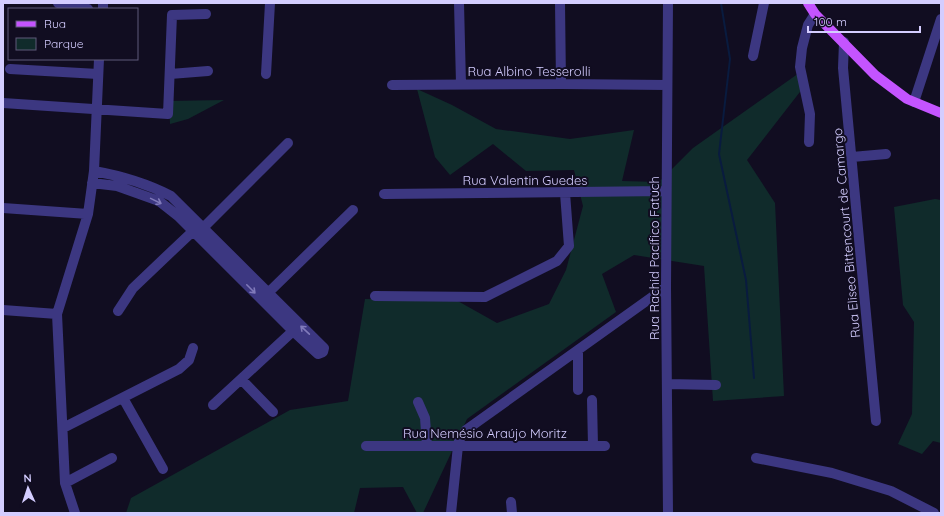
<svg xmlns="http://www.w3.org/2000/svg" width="944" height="516" viewBox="0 0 944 516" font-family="Quicksand,sans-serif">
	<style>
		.green { fill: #102b2b }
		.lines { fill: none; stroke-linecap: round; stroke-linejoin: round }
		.stream { stroke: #091b3f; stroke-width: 2 }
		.minor { stroke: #3c3781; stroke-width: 10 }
		.major { stroke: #c454ff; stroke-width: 10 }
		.oneway { stroke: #807aba }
		.labels { text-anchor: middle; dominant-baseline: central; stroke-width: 4; stroke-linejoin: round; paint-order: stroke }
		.street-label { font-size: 13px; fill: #d4cdff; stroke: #110d21 }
	</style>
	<rect width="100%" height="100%" fill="#110d21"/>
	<path class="green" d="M799,73L803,88L747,160L775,203L784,396L713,401L704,266L634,255L602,274L616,312L467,419L423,513H417L403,487L360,488L354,513H126L131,498L290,410L348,401L365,299L456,300L497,323L549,304L566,270L583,206L574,170L526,171L493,144L450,175L435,157L417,89L452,105L496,129L570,139L634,130L622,181L659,182L693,148Z
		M224,100L188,119L170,124L169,101Z
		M935,199L941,200V443L933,441L922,454L898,444L912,414L914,322L903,305L894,207Z"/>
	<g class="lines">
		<path class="stream" d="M721,3L730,59L719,154L746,280L754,378"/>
		<path class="minor" d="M58,3L88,9
			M459,3L461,84
			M560,3L561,84
			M668,3L666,287L668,513
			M103,9V3
			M844,42L843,68L876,421
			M753,56L764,3
			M10,69L98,74
			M170,74L208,71
			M266,74L270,3
			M392,85L561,84L667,85
			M914,102L941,19
			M3,103L168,114L172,15L206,14
			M809,142L810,114L800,67L802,48L808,25L815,14
			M852,157L886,154
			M92,183L117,186L159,201L178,216L293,331L318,354L323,352L324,348L171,196C146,183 122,176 94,171
			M384,194L666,191
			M3,208L88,214
			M204,227L288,143
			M269,292L353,210
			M375,296L485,297L557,261L569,246L565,193
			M3,310L57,314
			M118,311L133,288L193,231
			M241,379L273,412
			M668,384L716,385
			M578,390V350
			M123,398L163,469
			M592,400L593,446
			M418,402L425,418L427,446
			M213,405L293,331
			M63,428L179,369L189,360L193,348
			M366,446H605
			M756,458L832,473L891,491L934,513
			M65,483L112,458
			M511,502L512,513
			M75,513L65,483L57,314L88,214L94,171L99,59
			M451,513L458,446L459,440L466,430L666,287"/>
		<path class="major" d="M808,3L815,14L875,75L907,99L941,113"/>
	</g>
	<defs><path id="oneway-shaft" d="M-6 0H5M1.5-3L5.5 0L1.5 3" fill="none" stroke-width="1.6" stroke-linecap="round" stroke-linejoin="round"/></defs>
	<g class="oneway">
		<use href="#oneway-shaft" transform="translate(156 201) rotate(26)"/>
		<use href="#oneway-shaft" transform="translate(251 289) rotate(45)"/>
		<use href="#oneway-shaft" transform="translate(305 330) rotate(-137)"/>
	</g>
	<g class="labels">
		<g class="street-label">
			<text x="529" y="71">Rua Albino Tesserolli</text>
			<text x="525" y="180">Rua Valentin Guedes</text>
			<text transform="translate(846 233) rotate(-95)">Rua Eliseo Bittencourt de Camargo</text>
			<text transform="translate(654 258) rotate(-90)">Rua Rachid Pacífico Fatuch</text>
			<text x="485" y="433">Rua Nemésio Araújo Moritz</text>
		</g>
	</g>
	<rect width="944" height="516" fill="none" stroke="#d4cdff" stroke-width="8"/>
	<rect x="8" y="8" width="130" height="52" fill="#110d21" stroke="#5f5a7a"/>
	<rect x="16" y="21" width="20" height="6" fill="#c454ff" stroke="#5f5a7a"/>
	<text x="44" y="28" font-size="12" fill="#d4cdff">Rua</text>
	<rect x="16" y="38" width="20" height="12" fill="#102b2b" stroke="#5f5a7a"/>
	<text x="44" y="48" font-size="12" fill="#d4cdff">Parque</text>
	<g transform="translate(28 488) rotate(357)" stroke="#110d21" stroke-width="3" paint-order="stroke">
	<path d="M0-3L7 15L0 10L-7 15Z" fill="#d4cdff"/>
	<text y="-6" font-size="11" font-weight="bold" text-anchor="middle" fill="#d4cdff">N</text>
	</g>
	<path d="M808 26v6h112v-6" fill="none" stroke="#d4cdff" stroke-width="2"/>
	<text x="814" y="26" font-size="12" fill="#d4cdff" stroke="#110d21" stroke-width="3" paint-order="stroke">100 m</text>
</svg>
